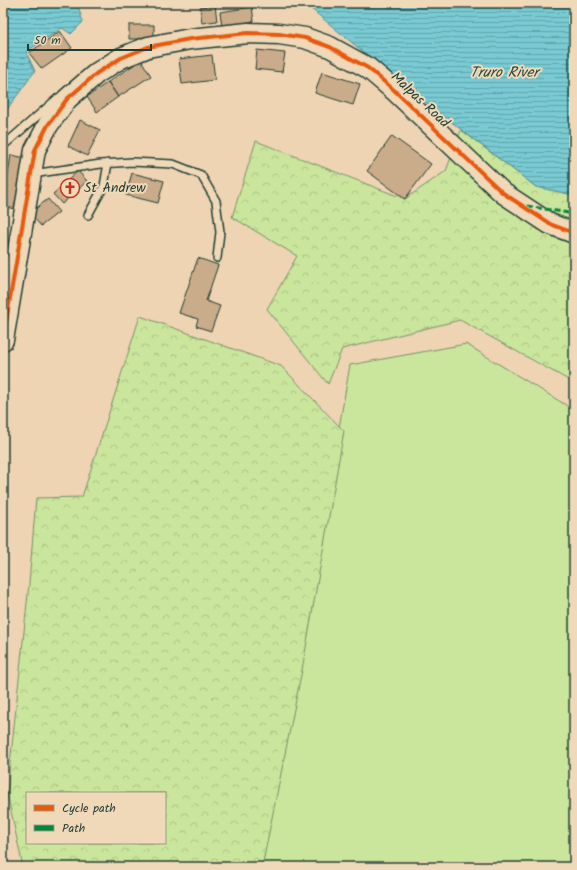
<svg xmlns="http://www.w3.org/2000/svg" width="577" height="870" viewBox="0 0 577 870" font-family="Kalam,sans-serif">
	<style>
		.green { fill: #cae59c; stroke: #749168 }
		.forest { fill: url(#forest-crowns); stroke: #749168; fill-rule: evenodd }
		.water { fill: url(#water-rules); stroke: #559293 }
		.building { fill: #caab8a; stroke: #1f3d34 }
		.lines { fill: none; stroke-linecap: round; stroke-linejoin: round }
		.lane-casing { stroke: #1f3d34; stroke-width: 10 }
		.secondary-casing { stroke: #1f3d34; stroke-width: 23 }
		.lane { stroke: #f0d9b9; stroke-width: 7 }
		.secondary { stroke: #f0d9b9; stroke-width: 20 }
		.quiet { stroke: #00873e; stroke-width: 3; stroke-dasharray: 6 3; stroke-linecap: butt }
		.cycleway-casing { stroke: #f0d9b9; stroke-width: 6 }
		.cycleway { stroke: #e8590c; stroke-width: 4 }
		.labels { text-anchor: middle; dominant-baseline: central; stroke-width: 4; stroke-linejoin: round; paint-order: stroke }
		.street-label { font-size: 14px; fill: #1f3d34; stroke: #f0d9b9 }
		.poi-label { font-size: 14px; fill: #1f3d34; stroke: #f0d9b9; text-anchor: start }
		.water-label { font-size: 15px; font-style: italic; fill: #284b44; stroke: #f0d9b9 }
	</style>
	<defs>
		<pattern id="forest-crowns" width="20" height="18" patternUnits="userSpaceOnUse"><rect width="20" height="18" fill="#cae59c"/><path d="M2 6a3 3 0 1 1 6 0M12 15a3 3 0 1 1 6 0" fill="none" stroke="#adc587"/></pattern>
		<pattern id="water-rules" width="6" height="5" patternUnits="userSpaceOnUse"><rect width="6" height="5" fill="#79cad2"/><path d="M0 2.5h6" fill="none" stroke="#63a5ab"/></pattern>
	</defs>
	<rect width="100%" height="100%" fill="#efd4b3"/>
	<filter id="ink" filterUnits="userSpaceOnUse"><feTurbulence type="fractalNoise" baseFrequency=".025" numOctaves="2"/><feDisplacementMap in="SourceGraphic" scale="8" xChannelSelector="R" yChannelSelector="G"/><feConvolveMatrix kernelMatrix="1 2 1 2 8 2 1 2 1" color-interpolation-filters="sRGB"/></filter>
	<g filter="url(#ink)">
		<path class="green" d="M466,344L569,407L574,422V867H262L350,365Z"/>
		<path class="forest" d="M461,130L536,187L574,195V383L460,320L342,349L328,384L267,309L297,256L232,217L256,141L405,199L446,171Z
			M140,316L281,366L344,431L302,670L262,867H23L7,793L29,584L36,498L82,497ZM27,793H165V843H27Z"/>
		<path class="water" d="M3,3H77L83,22L71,34L62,28L26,52L35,71L3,115Z
			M304,3H574V195L536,187L403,85Z"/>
		<path class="building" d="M215,5L217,21L202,23L200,7Z
			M252,7L254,21L222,27L220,12Z
			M129,25H154V39H129Z
			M60,31L72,48L42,69L29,53Z
			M257,50L285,53L282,72L255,69Z
			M212,55L215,80L182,84L179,59Z
			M141,60L151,76L118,97L108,82Z
			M322,72L360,84L353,105L315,93Z
			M108,82L118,97L97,112L87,97Z
			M80,120L100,130L87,156L68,146Z
			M392,136L431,164L405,199L367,171Z
			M11,155L26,158L18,209L3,207Z
			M78,171L87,181L62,204L53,194Z
			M132,173L164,181L158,203L126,195Z
			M48,199L59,212L41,226L30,213Z
			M198,258L218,265L206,301L220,306L211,331L196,326L198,319L179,313Z"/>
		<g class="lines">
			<g class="lane-casing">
				<path id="lane" d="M3,146L58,98
					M32,174L101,164L132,162L173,164L201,175L216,201L220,232L217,258
					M88,215L104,186L108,163"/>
			</g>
			<g class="secondary-casing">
				<path id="secondary" d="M3,340L35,150L48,125L67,99L97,73L121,58L148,47L190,39L248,33L279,34L305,38L330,47L368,68L394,90L503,193L550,224L574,233"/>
			</g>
			<use href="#lane" class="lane"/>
			<use href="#secondary" class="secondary"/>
			<path class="quiet" d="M527,206L574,214"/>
			<g class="cycleway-casing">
				<path id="cycleway" d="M3,340L35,150L48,125L67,99L97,73L121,58L148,47L190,39L248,33L279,34L305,38L330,47L368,68L394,90L503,193L550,224L574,233"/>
			</g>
			<use href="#cycleway" class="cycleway"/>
		</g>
	</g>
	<defs>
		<g id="church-ring" transform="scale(1)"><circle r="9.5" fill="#f0d9b9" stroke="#c8321e" stroke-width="1.5"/><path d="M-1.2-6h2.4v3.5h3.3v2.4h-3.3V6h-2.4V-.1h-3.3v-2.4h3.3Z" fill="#c8321e"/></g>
	</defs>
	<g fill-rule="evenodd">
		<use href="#church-ring" x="70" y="188"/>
	</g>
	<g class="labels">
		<g class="street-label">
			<text transform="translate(420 100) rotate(43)">Malpas Road</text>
		</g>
		<g class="poi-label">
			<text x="84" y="188">St Andrew</text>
		</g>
		<g class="water-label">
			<text x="504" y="73">Truro River</text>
		</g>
	</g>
	<rect width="577" height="870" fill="none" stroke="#f0d9b9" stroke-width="16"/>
	<rect x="8" y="8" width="561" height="854" fill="none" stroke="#1f3d34" stroke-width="1.5" filter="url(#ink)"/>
	<rect x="26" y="792" width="140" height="52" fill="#f0d9b9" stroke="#9c9b84"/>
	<rect x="34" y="805" width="20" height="6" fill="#e8590c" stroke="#9c9b84"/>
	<text x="62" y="812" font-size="12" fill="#1f3d34">Cycle path</text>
	<rect x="34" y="825" width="20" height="6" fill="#00873e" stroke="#9c9b84"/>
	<text x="62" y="832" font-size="12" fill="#1f3d34">Path</text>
	<path d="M28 44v6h123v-6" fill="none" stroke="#1f3d34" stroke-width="2"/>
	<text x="34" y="44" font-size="12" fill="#1f3d34" stroke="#f0d9b9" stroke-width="3" paint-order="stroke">50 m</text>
</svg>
